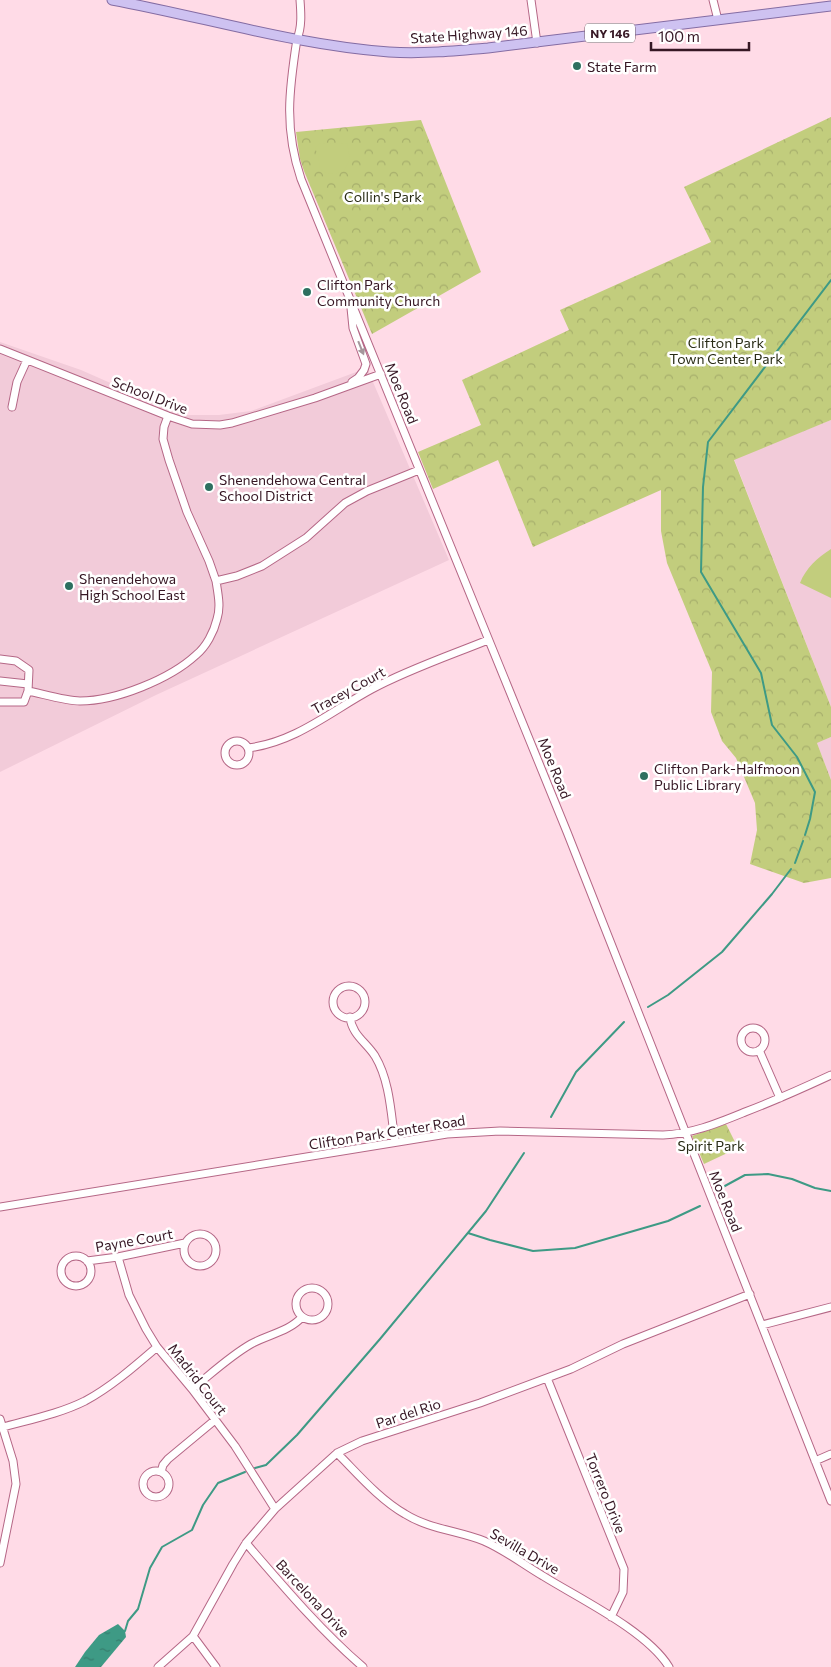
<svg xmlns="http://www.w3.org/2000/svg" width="831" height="1667" viewBox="0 0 831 1667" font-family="Commissioner,sans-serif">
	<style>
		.built { fill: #f2cbd9 }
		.forest { fill: url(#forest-crowns) }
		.pitch { fill: #c2cd7d }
		.water { fill: url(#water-ripples) }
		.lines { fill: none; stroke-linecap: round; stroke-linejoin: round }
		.stream { stroke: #3e9a85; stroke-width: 2 }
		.minor-casing { stroke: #b56786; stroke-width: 9 }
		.major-casing { stroke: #846ca3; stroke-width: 11 }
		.minor { stroke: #fff; stroke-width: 7 }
		.major { stroke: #cec2f1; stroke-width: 9 }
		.oneway { fill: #a5979c }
		.poi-dot { fill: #2e7060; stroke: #fff; stroke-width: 2 }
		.labels { text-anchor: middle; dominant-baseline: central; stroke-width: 5; stroke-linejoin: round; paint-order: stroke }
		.shield { fill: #fff; stroke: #725d66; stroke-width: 1 }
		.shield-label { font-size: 12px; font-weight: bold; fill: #361724 }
		.street-label { font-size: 14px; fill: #361724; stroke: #fff }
		.poi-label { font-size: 14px; fill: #361724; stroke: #fff; text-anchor: start }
		.park-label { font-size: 14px; fill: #292c16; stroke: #fff }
	</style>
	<defs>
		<pattern id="forest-crowns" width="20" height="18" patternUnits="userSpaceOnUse" patternTransform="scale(1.25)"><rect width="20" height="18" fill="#c2cd7d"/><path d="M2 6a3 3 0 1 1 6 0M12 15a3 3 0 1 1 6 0" fill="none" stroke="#a7af6c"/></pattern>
		<pattern id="water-ripples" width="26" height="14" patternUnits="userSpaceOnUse" patternTransform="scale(1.25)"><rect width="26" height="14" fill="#3e9a85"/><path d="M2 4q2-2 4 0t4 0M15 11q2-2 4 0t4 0" fill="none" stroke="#357d6d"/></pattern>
	</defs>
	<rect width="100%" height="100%" fill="#ffdbe7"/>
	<path class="built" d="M0,342L81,370L183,415H219L251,411L367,368L449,560L156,695L0,772Z
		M831,420V707L734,459Z
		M831,737V780L817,743Z"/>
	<path class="forest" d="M831,117V420L734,460L831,707V737L817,743L831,780V878L804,883L750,864L757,830L755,803L736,758L722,741L711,712L712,672L667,563L661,531V490L533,547L498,460L433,489L418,452L481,425L462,380L569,330L560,310L711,242L684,187Z
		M421,120L481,272L372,334L304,171L300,159L296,132Z
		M726,1124L738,1148L704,1164L692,1136Z"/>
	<path class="pitch" d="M347,143L350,159L344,171C335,174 328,176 320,169L318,155L315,148L319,144Z
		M831,549V598L800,583C806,568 817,558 831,549Z"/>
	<path class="water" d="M118,1624L125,1631L126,1637L101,1667H75L85,1652L99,1635Z"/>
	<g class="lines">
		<path class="stream" d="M805,835L810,819L815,792L797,757L772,725L761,673L701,572L703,487L708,442L831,280
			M795,863L803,841
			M648,1007L668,995L722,952L772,894L791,869
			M551,1117L576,1072L624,1022
			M723,1187L745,1175L768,1174L792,1179L815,1188L831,1191
			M468,1233L490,1240L533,1251L575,1248L668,1221L700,1206
			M255,1468L266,1465L297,1435L380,1339L486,1211L524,1153
			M125,1631L128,1621L138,1609L150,1568L162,1547L192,1530L203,1505L218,1483L245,1472"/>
		<g class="minor-casing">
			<path id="minor" d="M300,0C301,13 302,27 297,39C289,90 284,129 301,179L567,832L831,1501
				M531,0L537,43
				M713,0L718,20
				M351,308L353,328L366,364L364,370L358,378L352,382
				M0,349L168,416L192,424L220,425L232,423L315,398L381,374
				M12,407L17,382L27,360
				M168,416L164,427L163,439L169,460L187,512L209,561L216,581L237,576L262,566L306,538L345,503L367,491L419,470
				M0,659L16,661L29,670L28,691L24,702H0
				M0,681L28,684
				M28,691C43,694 66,701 80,701C116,701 170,679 196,655C206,647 214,632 217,619C221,607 218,594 216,581
				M225 753a12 12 0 1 1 24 0a12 12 0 1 1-24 0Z
				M248,748C296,742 331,711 372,689C407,670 451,655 488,640
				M333 1002a16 16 0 1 1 32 0a16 16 0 1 1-32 0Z
				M350,1017C352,1035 366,1042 375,1056C390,1081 391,1114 395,1142
				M741 1040a12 12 0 1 1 24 0a12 12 0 1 1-24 0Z
				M759,1050L780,1098
				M0,1207L447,1134L500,1131L663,1135C692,1134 718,1123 745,1112C774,1101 803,1088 831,1075
				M184 1250a16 16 0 1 1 32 0a16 16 0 1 1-32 0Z
				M61 1271a15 15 0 1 1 30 0a15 15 0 1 1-30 0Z
				M118,1257L129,1295L146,1329L157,1347L192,1389L235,1446L275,1509
				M87,1261L118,1257L185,1243
				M296 1304a16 16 0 1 1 32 0a16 16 0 1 1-32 0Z
				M762,1325L831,1307
				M547,1378L624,1569L623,1592L611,1617
				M192,1389C211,1374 230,1356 251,1344C267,1335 290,1331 302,1317
				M0,1419L13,1461L16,1484L0,1563
				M0,1428C28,1420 59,1414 85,1401C111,1387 135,1366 157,1347
				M337,1453C358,1474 379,1499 405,1514C429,1529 459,1531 484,1541C505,1550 524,1565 543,1576C580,1599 647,1631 669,1667
				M815,1461L831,1454
				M143 1484a13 13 0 1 1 26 0a13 13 0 1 1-26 0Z
				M161,1472L163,1465L168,1459L215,1420
				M246,1543C283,1586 320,1630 363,1667
				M193,1636L216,1667
				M158,1667L193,1636L233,1564L246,1543L275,1509L337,1453L362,1441L480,1403L571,1369L623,1344L750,1294"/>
		</g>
		<g class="major-casing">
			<path id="major" d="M112,0C204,17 295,45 389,52C422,54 455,51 488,48L831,6"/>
		</g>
		<use href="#minor" class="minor"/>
		<use href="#major" class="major"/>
	</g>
	<defs><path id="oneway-solid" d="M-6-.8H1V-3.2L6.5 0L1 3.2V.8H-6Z" transform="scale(1.25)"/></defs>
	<use class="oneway" href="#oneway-solid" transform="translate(361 348) rotate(68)"/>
	<g class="poi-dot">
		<circle cx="577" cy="66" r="5"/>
		<circle cx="307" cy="292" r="5"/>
		<circle cx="209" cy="487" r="5"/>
		<circle cx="69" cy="586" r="5"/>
		<circle cx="644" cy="776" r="5"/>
	</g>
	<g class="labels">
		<rect class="shield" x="585" y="23.5" width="50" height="19" rx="4"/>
		<g class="shield-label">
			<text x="610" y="33">NY 146</text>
		</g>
		<g class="street-label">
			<text transform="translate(469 34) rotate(-4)">State Highway 146</text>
			<text transform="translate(402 393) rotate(68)">Moe Road</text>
			<text transform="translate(150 395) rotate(21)">School Drive</text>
			<text transform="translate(348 690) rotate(-29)">Tracey Court</text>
			<text transform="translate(555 768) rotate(68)">Moe Road</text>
			<text transform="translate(387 1132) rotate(-9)">Clifton Park Center Road</text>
			<text transform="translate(726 1201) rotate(68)">Moe Road</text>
			<text transform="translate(134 1240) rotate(-10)">Payne Court</text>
			<text transform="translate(198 1379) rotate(52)">Madrid Court</text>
			<text transform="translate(408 1413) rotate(-18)">Par del Rio</text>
			<text transform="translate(606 1493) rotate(68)">Torrero Drive</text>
			<text transform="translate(525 1551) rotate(30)">Sevilla Drive</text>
			<text transform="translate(313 1598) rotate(47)">Barcelona Drive</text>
		</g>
		<g class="poi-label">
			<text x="587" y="66">State Farm</text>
			<text x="317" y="284">Clifton Park<tspan x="317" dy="16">Community Church</tspan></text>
			<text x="219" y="479">Shenendehowa Central<tspan x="219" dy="16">School District</tspan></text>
			<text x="79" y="578">Shenendehowa<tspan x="79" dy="16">High School East</tspan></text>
			<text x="654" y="768">Clifton Park-Halfmoon<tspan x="654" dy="16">Public Library</tspan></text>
		</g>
		<g class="park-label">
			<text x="383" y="196">Collin's Park</text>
			<text x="726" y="342">Clifton Park<tspan x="726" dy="16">Town Center Park</tspan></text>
			<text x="711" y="1145">Spirit Park</text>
		</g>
	</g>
	<path d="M651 42v8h98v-8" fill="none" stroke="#361724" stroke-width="2.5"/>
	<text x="658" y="42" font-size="15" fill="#361724" stroke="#ffffff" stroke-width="4" paint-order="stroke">100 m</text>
</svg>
